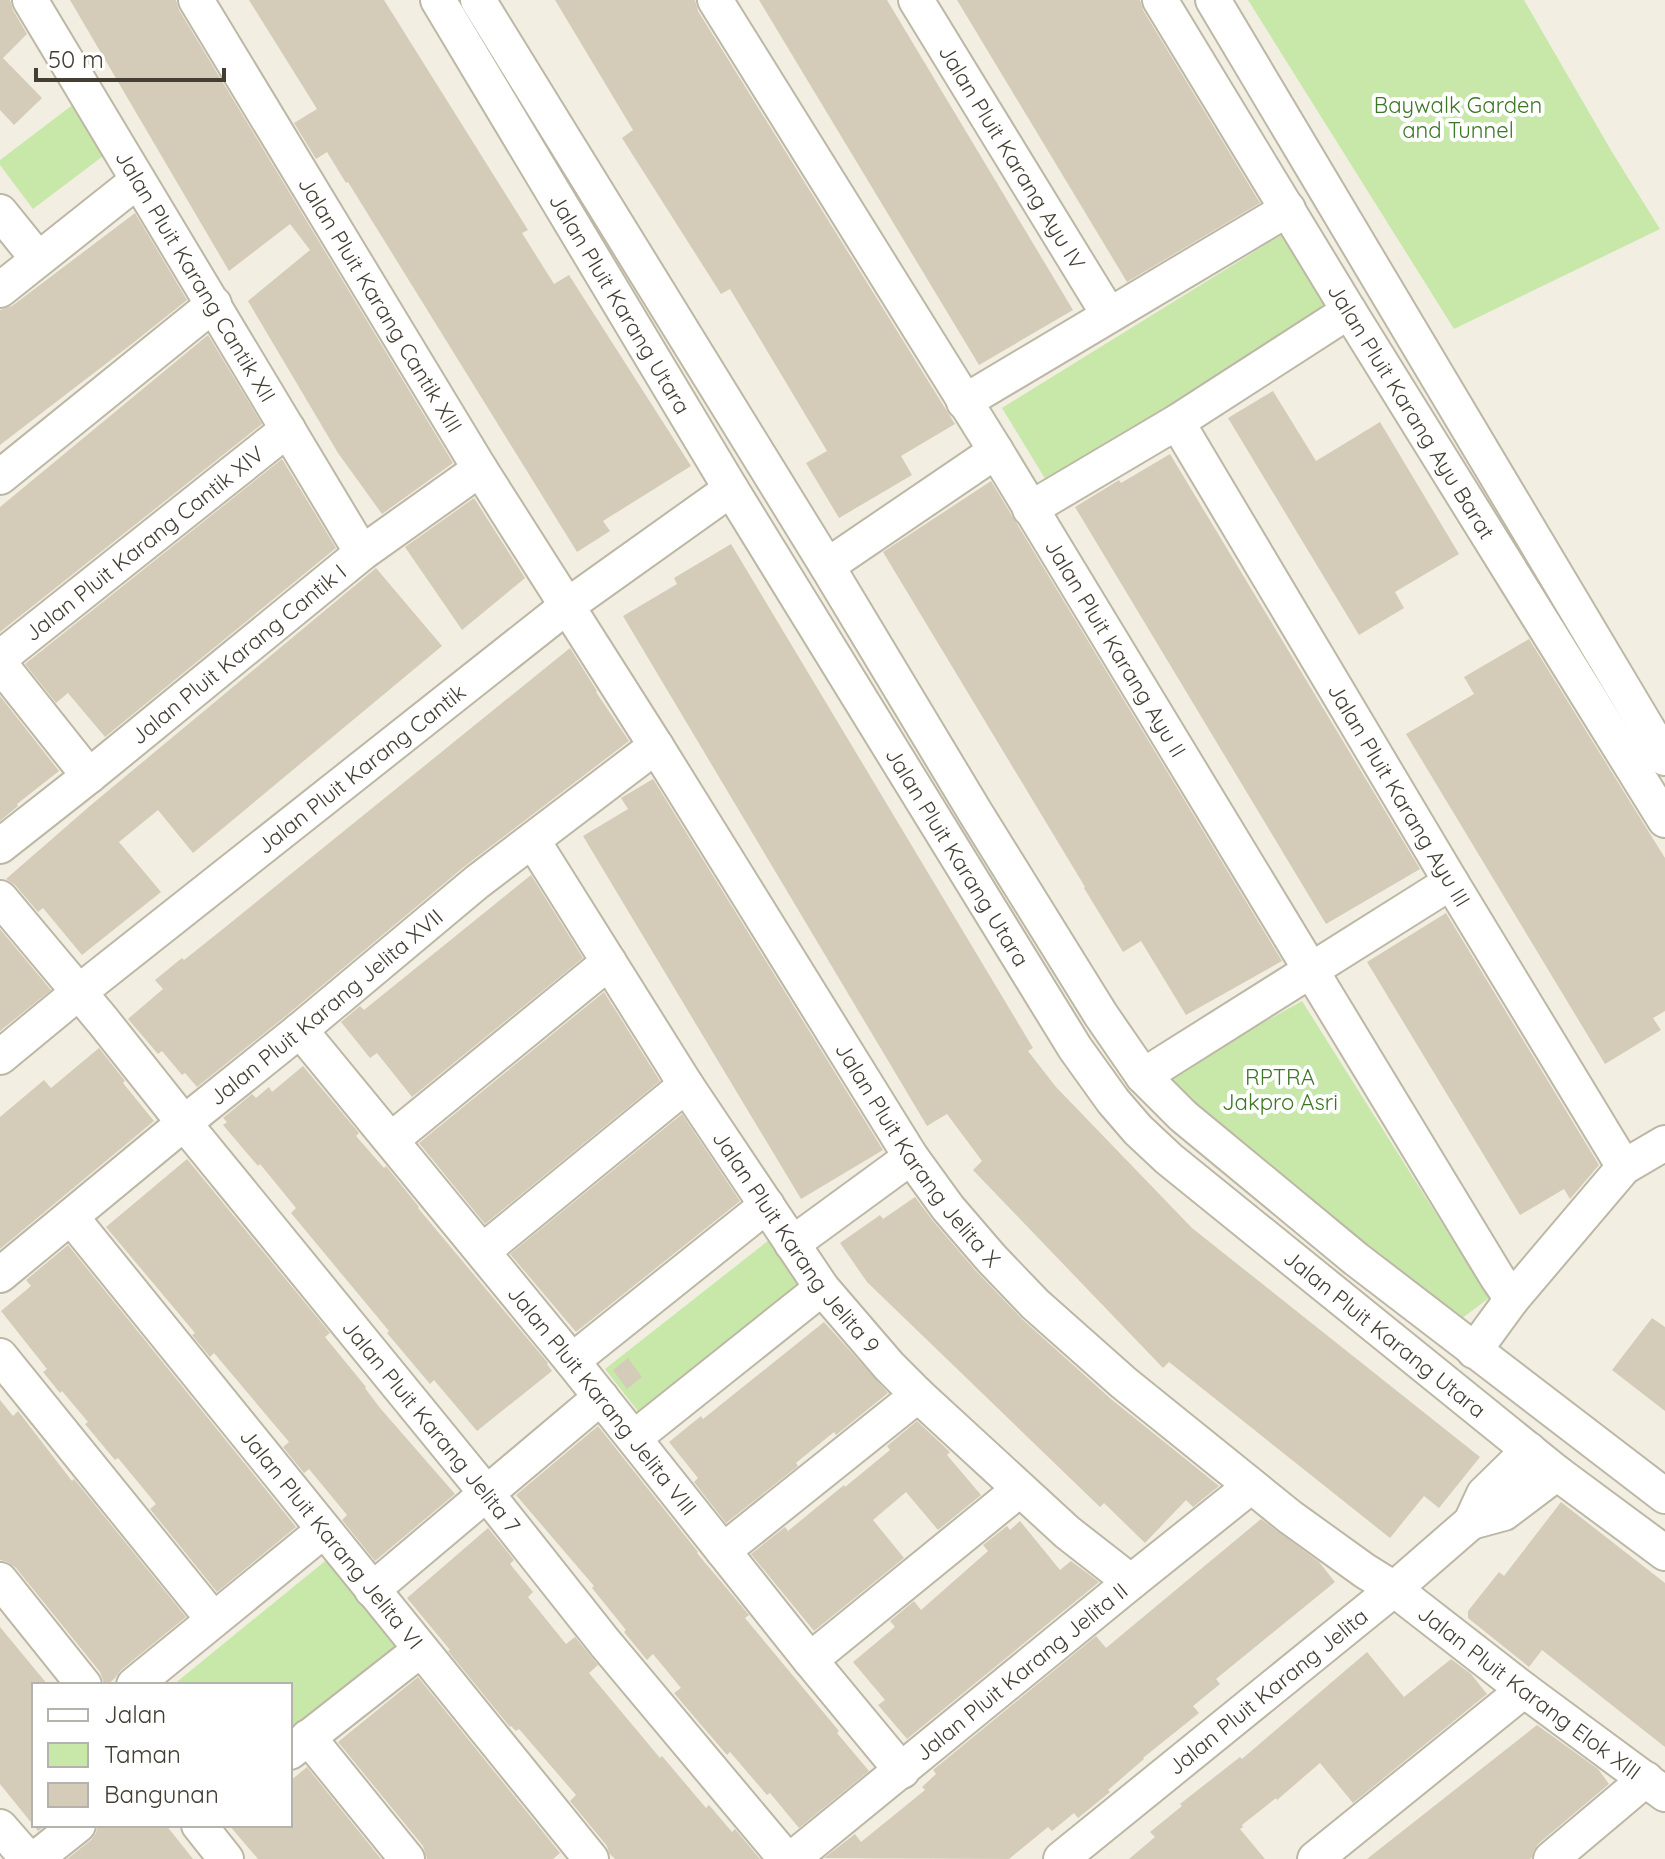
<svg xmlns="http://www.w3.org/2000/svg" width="1665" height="1859" viewBox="0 0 1665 1859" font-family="Quicksand,sans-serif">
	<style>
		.green { fill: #c7e8a9 }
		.building { fill: #d4cbb8 }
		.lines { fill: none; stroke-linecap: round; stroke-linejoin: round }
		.minor-casing { stroke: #bdb7a5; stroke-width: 38 }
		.minor { stroke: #fff; stroke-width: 34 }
		.labels { text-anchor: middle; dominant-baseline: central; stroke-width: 8; stroke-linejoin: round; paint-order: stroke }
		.park-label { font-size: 22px; fill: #3d7725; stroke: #fff }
		.street-label { font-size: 22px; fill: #443e33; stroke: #fff }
	</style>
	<rect width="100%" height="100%" fill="#f2efe2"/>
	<path class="green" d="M1248,0H1524L1612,152L1660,229L1454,329Z
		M79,100L115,147L33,209L0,165V160Z
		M1283,234L1331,311L1049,485L1002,408Z
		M1302,1001L1489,1298L1461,1319L1158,1081Z
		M778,1233L828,1297L655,1433L605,1369Z
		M330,1557L405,1650L290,1743V1685H173Z"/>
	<path class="building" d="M0,0H10L13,10L27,34L3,58L42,98L14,125L0,110Z
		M70,0H176L179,10L453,463L382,514L338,453L248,301L310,250L290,224L229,271Z
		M249,0H384L528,230L522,233L554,284L569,275L691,466L603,521L610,531L577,552L348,182L346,183L327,152L316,159L294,123L317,109Z
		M555,0H695L698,11L955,424L901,456L912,475L839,518L806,463L827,451L730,289L721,294L622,138L633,130Z
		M759,0H887L1073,310L979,365Z
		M957,0H1140L1143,10L1260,203L1127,282Z
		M135,213L187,300L133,343L0,445V310L12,306Z
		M208,335L262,424L0,632V507Z
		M1273,391L1316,461L1380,422L1459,554L1395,592L1404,608L1359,635L1228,418Z
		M1170,454L1420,869L1326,924L1075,507L1119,480L1121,483Z
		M282,459L336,548L105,737L68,693L56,703L25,664Z
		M991,481L1282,961L1186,1015L1141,941L1123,952L1084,888L1085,887L883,552Z
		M474,498L525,578L462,630L405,547Z
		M731,544L1033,1048L1028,1051L1056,1087L1192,1228L1480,1457L1439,1508L1424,1496L1390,1538L1169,1362L1163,1368L973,1170L982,1161L947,1114L927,1126L623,616L677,584L674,578Z
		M376,568L442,646L193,853L158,810L119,842L161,892L82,955L43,908L38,912L15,885L6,879L91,805Z
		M1529,639L1665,858V1011L1653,1018L1661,1030L1605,1064L1406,734L1474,694L1464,677Z
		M570,648L597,691L596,692L629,741L465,866L287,1015L197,1087L185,1073L182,1075L162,1051L158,1054L128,1019L163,989L155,980L182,958L184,960L218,933Z
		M0,696L59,771L17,804L18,806L0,821Z
		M653,779L883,1150L801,1199L583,836L628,809L621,798Z
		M531,875L583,958L412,1097L377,1053L370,1058L341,1022L360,1006L364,1010Z
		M1446,913L1599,1165L1570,1199L1564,1189L1520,1215L1367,962Z
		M0,929L51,990L0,1031Z
		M604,992L660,1081L485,1224L419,1143Z
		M99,1048L125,1081L123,1083L154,1121L0,1249V1117L44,1080L51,1088Z
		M303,1066L359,1133L356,1136L384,1168L386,1166L419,1207L418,1208L548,1363L547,1364L552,1371L477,1431L434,1380L430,1384L387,1333L389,1331L291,1213L296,1208L260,1164L258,1166L223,1125L227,1122L223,1118L252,1094L256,1098L269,1087L272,1092Z
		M682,1114L740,1201L576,1332L510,1254Z
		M187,1159L330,1333L325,1337L366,1387L365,1388L380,1408L455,1494L375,1561L342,1520L347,1515L309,1469L304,1473L283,1447L289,1442L214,1353L210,1357L192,1335L195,1333L106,1227Z
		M915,1197L933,1221L976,1271L1022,1319L1111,1399L1219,1486L1193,1507L1186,1500L1145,1543L1104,1503L1100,1507L867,1282L840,1243L880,1215L883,1219Z
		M68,1245L296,1527L217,1592L150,1509L156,1504L118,1458L115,1460L85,1424L88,1422L62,1391L60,1393L43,1372L47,1369L1,1311L31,1286L26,1280Z
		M1652,1318L1665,1327V1411L1612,1370Z
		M824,1322L888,1393L836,1435L834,1432L796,1463L798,1466L726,1523L694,1482L698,1478L669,1442L701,1416L703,1419Z
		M628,1358L642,1377L627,1389L613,1370Z
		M0,1400L13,1416L18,1411L72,1481L74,1479L186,1617L121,1670L115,1678L107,1685L104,1683L100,1672L16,1568L8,1562L0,1560Z
		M917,1421L950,1452L947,1455L981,1495L938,1530L906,1492L873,1520L904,1558L814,1631L751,1554L785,1527L788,1531L844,1485L845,1487L890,1450L887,1446Z
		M598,1426L698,1552L697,1553L749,1615L745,1618L839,1731L837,1733L869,1771L799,1828L770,1793L767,1795L730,1752L727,1755L702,1726L674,1693L681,1688L653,1654L647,1660L624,1632L626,1630L592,1588L594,1586L516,1495Z
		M1561,1502L1665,1583V1747L1542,1650L1529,1667L1468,1618V1611L1499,1572L1504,1576Z
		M1261,1519L1319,1562L1335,1582L1216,1679L1220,1684L1193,1706L1199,1713L1143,1758L1144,1759L1108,1790L1110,1792L1078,1818L1074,1813L1052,1831L1048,1827L1009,1859L824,1858L855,1834L861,1842L925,1790L922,1787L936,1774L933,1770L1096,1636L1106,1648Z
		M1020,1521L1060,1570L1071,1561L1099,1582L907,1739L878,1705L885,1700L853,1662L895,1627L890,1621L914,1601L921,1610L988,1551L983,1545L1007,1526L1010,1530Z
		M488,1528L514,1560L510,1564L533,1592L528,1597L566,1644L575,1637L598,1665L589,1673L660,1758L662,1756L706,1808L709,1805L732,1832L735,1829L760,1859H615L609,1853L607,1846L570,1801L576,1795L519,1729L516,1731L511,1726L510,1727L448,1651L450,1650L407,1598Z
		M0,1627L48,1685H34V1825H46L38,1831L0,1784Z
		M1367,1652L1404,1697L1451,1659L1471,1674L1487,1694L1353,1803L1320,1763L1277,1800L1276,1798L1242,1825L1243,1827L1240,1829L1265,1859H1129L1155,1837L1150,1832L1182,1806L1180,1804L1240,1757L1242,1759Z
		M418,1677L560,1853L553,1859H427L423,1846L338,1742Z
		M1537,1725L1598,1769L1609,1784L1538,1844L1533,1852L1532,1857L1530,1859H1367Z
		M307,1767L381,1859H258L229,1825H290V1781Z
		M98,1825H166L193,1859H67L91,1840L96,1833Z"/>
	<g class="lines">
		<g class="minor-casing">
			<g id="minor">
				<path id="s1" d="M30,0L362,553"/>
				<path id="s2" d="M196,0L480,469L656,746L911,1157L948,1208L991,1258L1035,1304L1124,1383L1290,1517L1365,1571L1394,1589L1524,1690L1665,1794"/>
				<path id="s3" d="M438,0L731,489L1075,1048L1113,1101L1138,1130L1169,1159L1557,1473L1665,1553"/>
				<path d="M478,0L827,566L975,812L1101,1015L1143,1076L1183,1116L1356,1259L1665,1496"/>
				<path id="s4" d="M715,0L996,451L1497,1277L1512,1299"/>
				<path id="s5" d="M916,0L1109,315"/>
				<path id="s6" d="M1160,0L1349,311L1665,820"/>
				<path d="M1213,0L1665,758"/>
				<path d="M0,212L38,259"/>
				<path d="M0,290L137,181"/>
				<path d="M964,402L1288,209"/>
				<path id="s7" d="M1177,422L1451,882L1624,1167"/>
				<path d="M0,477L214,304"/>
				<path d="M1030,509L1177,422L1349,311"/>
				<path d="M827,566L996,451"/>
				<path id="s8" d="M0,658L288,429"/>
				<path d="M0,664L89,776"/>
				<path id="s9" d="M533,841L686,1085L822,1288L889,1366L918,1395L1067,1532L1131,1582"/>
				<path id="s10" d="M0,846L89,776L362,553L480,469"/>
				<path id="s11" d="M0,898L103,1021L184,1123L487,1494L605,1643L786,1859"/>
				<path id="s12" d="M300,1030L572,1361L810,1660L902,1771"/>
				<path id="s13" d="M0,1057L79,992L567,606L731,489"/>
				<path d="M1143,1076L1451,882"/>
				<path d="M391,1140L609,962"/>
				<path id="s14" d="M71,1217L591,1859"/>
				<path d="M792,1244L911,1157"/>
				<path d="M483,1251L686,1085"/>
				<path id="s15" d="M0,1275L184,1123L300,1030L477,882L656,746"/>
				<path d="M1474,1351L1512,1299L1624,1167L1665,1143"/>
				<path d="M0,1356L213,1619"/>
				<path d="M572,1361L767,1205"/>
				<path d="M634,1438L822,1288"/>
				<path d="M1471,1522L1504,1513L1557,1473"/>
				<path d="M723,1551L918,1395"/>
				<path d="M0,1580L84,1685"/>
				<path d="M372,1590L601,1397"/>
				<path d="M810,1660L1019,1490"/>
				<path d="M134,1685L324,1530"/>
				<path d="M308,1737L407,1859"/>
				<path d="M290,1752L420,1650"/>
				<path d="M199,1825L226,1859"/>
				<path d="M0,1827L28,1859"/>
				<path d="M35,1859L78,1825"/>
				<path id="s16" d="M792,1859L1131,1582L1251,1486"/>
				<path id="s17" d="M1061,1859L1394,1589L1471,1522L1484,1494L1529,1450"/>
				<path d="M1315,1859L1524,1690"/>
				<path d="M1551,1859L1646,1779"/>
			</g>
		</g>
		<use href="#minor" class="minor"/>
	</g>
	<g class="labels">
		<g class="park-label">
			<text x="1458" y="105">Baywalk Garden<tspan x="1458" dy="25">and Tunnel</tspan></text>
			<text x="1280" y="1077">RPTRA<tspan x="1280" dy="25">Jakpro Asri</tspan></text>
		</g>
		<g class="street-label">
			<text stroke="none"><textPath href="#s5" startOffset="184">Jalan Pluit Karang Ayu IV</textPath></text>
			<text stroke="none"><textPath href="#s1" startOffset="322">Jalan Pluit Karang Cantik XII</textPath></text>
			<text stroke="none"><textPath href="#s2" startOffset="356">Jalan Pluit Karang Cantik XIII</textPath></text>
			<text stroke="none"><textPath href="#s3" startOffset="354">Jalan Pluit Karang Utara</textPath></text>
			<text stroke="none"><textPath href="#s6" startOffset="482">Jalan Pluit Karang Ayu Barat</textPath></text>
			<text stroke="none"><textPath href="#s8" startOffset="184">Jalan Pluit Karang Cantik XIV</textPath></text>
			<text stroke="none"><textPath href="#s4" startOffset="762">Jalan Pluit Karang Ayu II</textPath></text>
			<text stroke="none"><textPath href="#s10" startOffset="306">Jalan Pluit Karang Cantik I</textPath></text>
			<text stroke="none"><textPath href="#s13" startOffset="462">Jalan Pluit Karang Cantik</textPath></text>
			<text stroke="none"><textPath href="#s7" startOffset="434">Jalan Pluit Karang Ayu III</textPath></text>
			<text stroke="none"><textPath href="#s3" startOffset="1002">Jalan Pluit Karang Utara</textPath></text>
			<text stroke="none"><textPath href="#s15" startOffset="422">Jalan Pluit Karang Jelita XVII</textPath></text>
			<text stroke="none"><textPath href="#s2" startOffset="1362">Jalan Pluit Karang Jelita X</textPath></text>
			<text stroke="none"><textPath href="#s9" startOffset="480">Jalan Pluit Karang Jelita 9</textPath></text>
			<text stroke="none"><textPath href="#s3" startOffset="1650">Jalan Pluit Karang Utara</textPath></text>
			<text stroke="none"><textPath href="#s12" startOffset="478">Jalan Pluit Karang Jelita VIII</textPath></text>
			<text stroke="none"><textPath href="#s11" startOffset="682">Jalan Pluit Karang Jelita 7</textPath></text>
			<text stroke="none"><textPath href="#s14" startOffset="414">Jalan Pluit Karang Jelita VI</textPath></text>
			<text stroke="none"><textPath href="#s16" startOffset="296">Jalan Pluit Karang Jelita II</textPath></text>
			<text stroke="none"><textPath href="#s2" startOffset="2182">Jalan Pluit Karang Elok XIII</textPath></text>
			<text stroke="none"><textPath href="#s17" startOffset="266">Jalan Pluit Karang Jelita</textPath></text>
		</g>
	</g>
	<rect x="32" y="1683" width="260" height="144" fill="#ffffff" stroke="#b4b2ad" stroke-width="2"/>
	<rect x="48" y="1709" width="40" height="12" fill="#ffffff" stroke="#b4b2ad" stroke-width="2"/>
	<text x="104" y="1723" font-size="24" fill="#443e33">Jalan</text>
	<rect x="48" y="1743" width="40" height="24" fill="#c7e8a9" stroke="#b4b2ad" stroke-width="2"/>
	<text x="104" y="1763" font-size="24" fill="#443e33">Taman</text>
	<rect x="48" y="1783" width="40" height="24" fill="#d4cbb8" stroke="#b4b2ad" stroke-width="2"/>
	<text x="104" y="1803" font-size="24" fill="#443e33">Bangunan</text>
	<path d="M36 68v12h188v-12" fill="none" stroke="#443e33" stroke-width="4"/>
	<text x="48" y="68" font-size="24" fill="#443e33" stroke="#ffffff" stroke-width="6" paint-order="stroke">50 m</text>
</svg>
